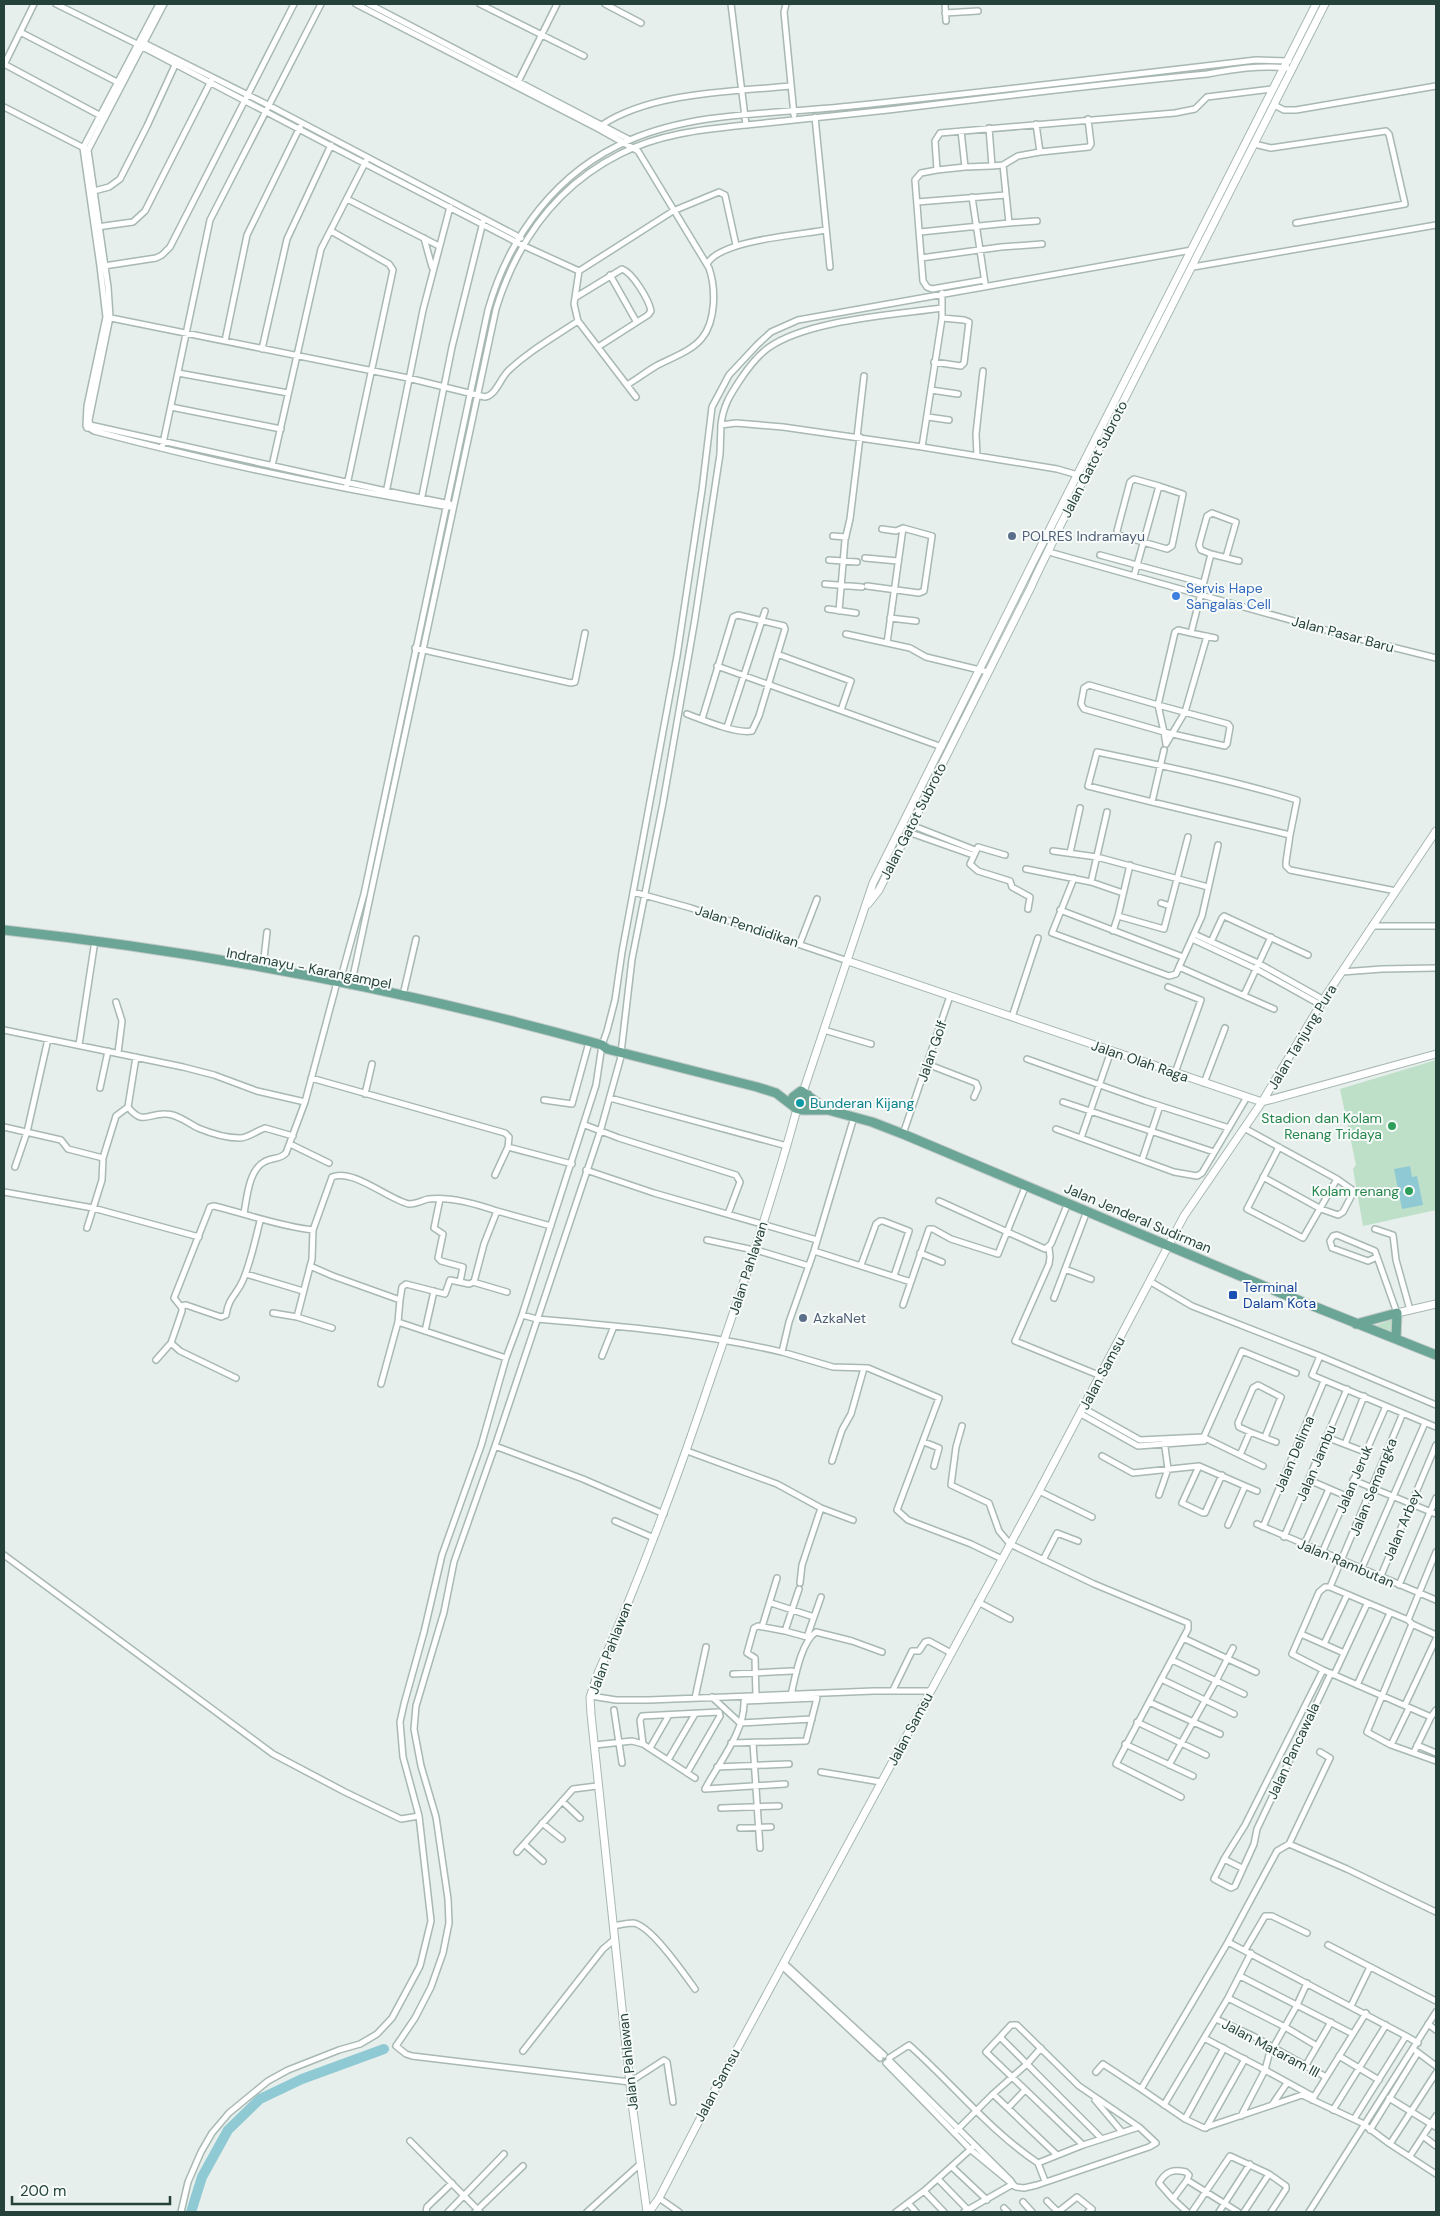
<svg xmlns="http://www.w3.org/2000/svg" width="1440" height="2216" viewBox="0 0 1440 2216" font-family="'DM Sans',sans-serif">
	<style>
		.green { fill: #bfe0c8 }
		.water { fill: #8ec9d4 }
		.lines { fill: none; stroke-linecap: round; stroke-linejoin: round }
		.river { stroke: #8ec9d4; stroke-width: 10 }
		.minor-casing { stroke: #a8b8b2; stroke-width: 8 }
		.tertiary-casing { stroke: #a8b8b2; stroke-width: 9 }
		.primary-casing { stroke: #c2cac8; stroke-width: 11 }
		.minor { stroke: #fff; stroke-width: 5 }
		.tertiary { stroke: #fff; stroke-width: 7 }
		.primary { stroke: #6aa596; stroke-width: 9 }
		.service-dot { fill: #5c6f8a; stroke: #f7fbf9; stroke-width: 2 }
		.shop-dot { fill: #3f7fe0; stroke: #f7fbf9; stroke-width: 2 }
		.culture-dot { fill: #0f9aa8; stroke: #f7fbf9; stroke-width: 2 }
		.leisure-dot { fill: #2e9e5b; stroke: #f7fbf9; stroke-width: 2 }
		.transit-dot { fill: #1a4fb4; stroke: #f7fbf9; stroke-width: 2 }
		.labels { text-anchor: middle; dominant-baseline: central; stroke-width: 4; stroke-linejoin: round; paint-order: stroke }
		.street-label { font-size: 14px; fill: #24423a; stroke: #f7fbf9 }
		.service-label { font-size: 14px; fill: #4e5e75; stroke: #f7fbf9; text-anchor: start }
		.shop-label { font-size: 14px; fill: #366cbe; stroke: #f7fbf9; text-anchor: start }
		.culture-label { font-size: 14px; fill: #0d838f; stroke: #f7fbf9; text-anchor: start }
		.leisure-label { font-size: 14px; fill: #27864d; stroke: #f7fbf9; text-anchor: end }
		.transit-label { font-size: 14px; fill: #164399; stroke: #f7fbf9; text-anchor: start }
	</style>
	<rect width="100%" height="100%" fill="#e6efeb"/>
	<path class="green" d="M1436,1060V1210L1363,1226L1353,1169L1356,1165L1340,1089Z
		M1391,1320L1394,1322L1393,1332L1374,1326Z"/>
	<path class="water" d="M1410,1166L1412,1177L1417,1176L1423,1205L1402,1209L1394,1169Z"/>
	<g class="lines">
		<path class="river" d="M191,2212L202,2177L228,2130L260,2099L302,2079L384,2049"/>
		<g class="minor-casing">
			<path id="minor" d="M56,4L135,43L331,146L522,245L579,271L574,304L578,321L636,397
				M159,4L83,148L100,266L106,317L87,406L86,426L94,431C211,462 330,487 449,507
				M356,4L599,129L638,151L709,268C716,288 716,321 702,338C692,351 671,358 656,366C646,372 637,379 627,385
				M369,4L630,140
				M480,4L584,56
				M605,4L641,23
				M731,4L746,125
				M786,4L784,12L794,115
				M945,4L946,21
				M945,13L978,11
				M20,32L119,83
				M142,42L268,105L521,238
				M4,64L101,116
				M4,65L34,4
				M517,84L557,4
				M1274,105L1284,110H1296L1436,86
				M4,107L86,149
				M815,117L830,267
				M1036,124L1040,152L1089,147L1091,144L1088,119
				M602,125C652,92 731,92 790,86
				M989,128L992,166L1003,165L1018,156L1040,152
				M961,131L965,167L992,166
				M1254,144L1271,148L1386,131L1389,134L1405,204L1296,223
				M937,170L965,167
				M94,191L109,187L120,179L147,126L176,63
				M972,197L985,283
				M347,199L439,246
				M917,202L1006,195
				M1009,223L1037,221
				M97,227L133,222L145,211L211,81
				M331,231L389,264L393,270L347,485
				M920,232L1009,223L1003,165
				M424,238L432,267
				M921,258L1001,247L1042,244
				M707,264C720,240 799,235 826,230
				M104,266L156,258L162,255L170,247L294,4
				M1193,267L1436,225
				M579,271L673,211L719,192L725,195L736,245
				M610,275L636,321
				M984,280L932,289L927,287L923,281L915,180L921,173L937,170L935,141L940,133L1175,113L1195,109L1207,97L1272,89
				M576,297L622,269C633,273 649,300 651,311L648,315L598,347
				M106,317L408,378L485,397C496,395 500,379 508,371C529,351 554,337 578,321
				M225,341L247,235L300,127
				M262,349L287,239L331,145
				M934,362L961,366L964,363L969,322L964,320L942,318
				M178,373L288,393
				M931,390L958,394
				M171,407L281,429
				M928,417L949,420
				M90,425L386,491L450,504
				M721,425C723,406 730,395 740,380C748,368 756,357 768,348C807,320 893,315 942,308
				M87,428L90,425L89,420L110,317L108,287L88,150L164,4
				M857,437L864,376
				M922,447L1057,469L1078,475
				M162,448L210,220L321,4
				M977,455L976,434L983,371
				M272,466L321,249L366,161
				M386,493L423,310L450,207
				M421,501L452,347L483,222
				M882,529L896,531L903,528L887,643L910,648L926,657L988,672
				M833,536L846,537
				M1049,552L1340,634L1436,658
				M1211,554L1201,550L1199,545L1207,516L1212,513L1236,522L1226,557
				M1100,555L1203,583
				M865,558L898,561
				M829,560L857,562
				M1134,576L1159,486L1134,479L1130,482L1117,531L1118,535H1119L1167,549L1172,546L1183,494L1159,486
				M825,584L862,587
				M867,586L919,593L924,591L932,536L903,528
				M828,609L856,613
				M839,611L845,540L850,519L860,437
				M890,618L916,621
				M1191,633L1215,638
				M846,634L887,643
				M415,648L571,683L575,682L585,633
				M777,654L851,681L841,710
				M717,666L942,747
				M687,714C703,720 736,734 752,731L759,716L785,629L784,626L738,615L733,617L702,719
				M727,727L765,611
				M1166,744L1164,732L1225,746L1227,744L1230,727L1228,724L1158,705L1164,732L1084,709L1081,704L1084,688L1089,685L1158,705L1175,632L1178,630L1191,633L1211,554L1239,561
				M1166,744L1185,712L1207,636
				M1152,802L1290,835L1297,800C1231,780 1164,766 1097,752L1088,786L1152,802L1164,750
				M911,825L975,850
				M908,832L973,855
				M1290,835L1286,862V866L1290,870L1396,891
				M1218,845L1202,916L1179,967L1274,1009
				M1053,851L1097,857L1208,887
				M1070,853L1080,808
				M1005,855L978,847L970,864L978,871L1010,881L1012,887L1030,897L1028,909
				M1026,869L1091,882L1123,893
				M1074,878L1052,933L1169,976L1176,974L1179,967
				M1091,882L1107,812
				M633,892L691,908L848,961
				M1161,903L1170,906
				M1060,910L1183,957
				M1118,916L1130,865
				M1372,926H1436
				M1113,931L1118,916L1164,929L1188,837
				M1194,934L1258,963L1324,1000
				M1192,939L1256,969L1321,1005
				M1211,942L1222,918L1224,916L1308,955
				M800,943L817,899
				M263,967L267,932
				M1342,972L1382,969L1436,968
				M351,986L496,309C517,241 555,187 620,154C663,132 709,129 756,124C800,119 844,115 888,110C994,97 1100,84 1207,74C1234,69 1259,65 1287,68
				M1168,987L1201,1000L1175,1073
				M403,995L416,939
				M1244,995L1271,937
				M116,1002L122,1021L118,1053
				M1012,1017L1038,938
				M4,1030L183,1067L214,1075L257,1091L305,1102
				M824,1030L871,1044
				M79,1045L94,947
				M621,1053L632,959L663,803L695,619L720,454L721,425L736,423L783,427L922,447L942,318V293
				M622,1053L600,1132L495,1446L454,1562L444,1612L416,1706L414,1729L421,1766L436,1817L448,1899L449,1923L443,1953L431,1987L415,2018L396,2046L406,2054L412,2056L630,2082L664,2060L667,2062L673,2102
				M136,1057L128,1107C143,1126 148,1113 166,1114C177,1114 188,1123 198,1128C210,1133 227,1138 240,1138C248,1138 256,1131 265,1128L293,1136
				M1027,1059L1145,1101L1229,1128
				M927,1064L976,1083L978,1088L974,1097
				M311,1078L505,1133L509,1137L508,1147L572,1164
				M1204,1083L1225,1028
				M100,1088L108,1051
				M365,1094L372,1064
				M610,1098L787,1146
				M544,1100L572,1104L588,1046
				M1063,1102L1214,1152
				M585,1125L619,1138L736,1175L740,1182L728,1214
				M4,1127L61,1140L68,1149L103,1158
				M1244,1128L1337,1179L1354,1191L1343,1212L1338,1215L1321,1209L1263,1177
				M1056,1129L1174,1172L1197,1176L1202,1173L1247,1097
				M903,1134L950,996
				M1081,1138L1111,1051
				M290,1144L329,1163
				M1279,1147L1247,1209L1303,1238L1337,1179
				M1142,1160L1160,1106
				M15,1167L27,1132L48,1039
				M586,1170L654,1193L817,1240
				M495,1175L508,1147
				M4,1192L93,1208L199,1237
				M440,1199L434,1228L443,1234L438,1258L441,1261L463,1267L460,1282
				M939,1201L1045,1249L1051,1244L1068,1203
				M497,1211L551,1226
				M244,1213C247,1197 249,1170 264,1162C272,1157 280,1160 286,1153L305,1102L336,986L340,981L364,894L488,310C509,236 557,171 630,140C697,111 780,114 851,106C986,92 1121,76 1256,60L1289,61
				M87,1228L102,1180L103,1158L116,1116L128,1107
				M1375,1229L1393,1235L1396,1260L1410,1310
				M707,1240L763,1252L809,1266
				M1049,1248L1050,1257L1049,1264L1015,1341L1101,1376
				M814,1251L911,1282
				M920,1253L942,1262
				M1377,1257L1368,1261L1332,1248L1330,1241L1333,1236L1337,1235L1375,1251L1397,1313
				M861,1265L876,1224L880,1221H883L909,1231L894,1276
				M310,1266L333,1276L400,1300L402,1287L406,1284L445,1294L450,1280L469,1284L474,1282L484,1244L497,1211C477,1204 450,1196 428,1199C421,1201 416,1204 409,1204C389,1200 353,1168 332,1177L313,1230L312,1259L297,1317L332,1328
				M1065,1269L1091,1279
				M246,1274L303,1291
				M473,1282L507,1292
				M1151,1282L1192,1306L1320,1356
				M1054,1298L1087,1211
				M400,1300L398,1322L506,1358
				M903,1305L929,1229H933L951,1239L998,1254L1026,1185
				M181,1306L186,1305L221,1317L226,1315C229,1296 237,1295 243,1280C251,1261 255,1241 260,1221
				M273,1313L297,1317
				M522,1315L537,1319C620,1326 701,1333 782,1352L789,1322L814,1251L854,1117
				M425,1331L434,1291
				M171,1343L180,1351L236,1378
				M782,1352L833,1367L868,1368L939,1398L897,1510L908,1520L971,1544L1002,1559
				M602,1356L614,1326
				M156,1360L171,1343L182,1311V1308L174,1298L210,1207L214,1206C247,1214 278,1226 313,1230
				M381,1384L398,1322
				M1436,1405L1320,1356L1312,1375L1314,1376L1436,1427
				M1083,1408L1140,1440L1203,1437L1240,1455L1250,1432L1276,1442
				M1081,1414L1138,1446L1204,1441
				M962,1426L956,1447L951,1485L989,1503L999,1531L1010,1544L1094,1584L1188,1623V1629L1116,1764L1181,1797
				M1250,1432L1239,1427L1238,1423L1253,1388L1258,1385L1281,1397L1265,1437
				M1326,1437L1365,1452
				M1202,1441L1242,1351L1296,1373
				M924,1442L939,1448L934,1466
				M1345,1444L1364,1396
				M495,1446L583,1479L664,1514
				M687,1451L777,1484L821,1508L853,1520
				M1240,1455L1263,1466
				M1102,1456L1133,1473L1199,1466L1245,1486L1228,1525
				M832,1461L842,1430L851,1414L864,1368
				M1199,1466L1182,1503L1203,1513H1205L1222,1475
				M1309,1480L1346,1496
				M1353,1480L1436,1514
				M1245,1486L1257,1491
				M1039,1491L1092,1517
				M1159,1495L1168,1469L1164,1440
				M615,1521L654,1538
				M1257,1524L1436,1600
				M1263,1527L1324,1381
				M1284,1537L1347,1389
				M1304,1545L1329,1489
				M1322,1553L1386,1406
				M4,1555L273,1754L345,1792L401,1819L419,1816
				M1043,1560L1057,1533L1078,1541
				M1361,1570L1425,1423
				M1380,1578L1436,1445
				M800,1583L802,1565L821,1508
				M1399,1585L1436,1498
				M1330,1587L1403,1413
				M978,1602L1010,1619
				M814,1617L821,1597
				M1408,1620L1436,1552
				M1412,1624L1367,1732L1391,1745L1436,1761
				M762,1627L777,1578
				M785,1631L799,1589
				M1301,1634L1344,1653
				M1183,1638L1256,1672
				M1324,1644L1347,1595
				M1172,1660L1244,1694
				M733,1674L792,1671
				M1334,1675L1367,1604
				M1161,1679L1234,1714
				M1357,1685L1390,1613
				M893,1690L912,1651H919L925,1642L929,1641L951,1653
				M791,1695C795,1678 801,1642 816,1632L852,1641L882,1652
				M591,1696L616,1700H649L874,1691H930
				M756,1696L755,1658L747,1653L754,1628L758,1626L785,1631L807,1637L814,1617L771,1603
				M712,1697L740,1723L812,1719
				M695,1698L706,1647
				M1149,1702L1220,1734
				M1405,1705L1436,1639
				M614,1710L622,1763
				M1431,1717L1436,1710
				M1137,1722L1206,1755
				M753,1743L760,1848
				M643,1744L640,1720L642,1716L719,1712L720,1716L687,1773
				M1125,1744L1193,1776
				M595,1745L632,1741L643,1744L695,1778
				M1391,1745L1409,1708
				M1417,1745L1436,1753
				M650,1748L669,1715
				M1320,1752L1330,1758L1289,1844L1347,1869L1436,1912
				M1414,1752L1431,1717L1323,1670L1292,1654L1319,1592L1325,1587H1330L1408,1620L1412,1624L1436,1635
				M668,1760L695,1714
				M1169,1765L1216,1681L1233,1648
				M717,1767L789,1764
				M821,1772L881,1782
				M705,1789C719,1762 745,1732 744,1701L817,1698L806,1741L731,1743
				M705,1789L785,1784
				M562,1801L580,1818
				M721,1808L779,1806
				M542,1823L562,1839
				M740,1828L771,1827
				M524,1844L543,1861
				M517,1852L573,1789L597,1786
				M1224,1859L1214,1879L1231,1888L1235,1886L1254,1844L1257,1829L1331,1673
				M1242,1868L1224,1859L1245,1825L1323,1670
				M613,1926C619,1925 627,1923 633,1923C650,1924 685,1975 695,1989
				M1228,1942L1277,1851L1289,1844
				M1328,1945L1436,2001
				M1245,1950L1265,1916H1272L1307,1933
				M784,1963L884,2055
				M782,1966L880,2058
				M1240,1976L1353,2034
				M1307,1983L1297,2005L1269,2055L1265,2070L1314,2097
				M1228,1998L1285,2027L1317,2046
				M1351,2006L1370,1967
				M1216,2019L1253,2036L1326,2077
				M1428,2024L1436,2030
				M1406,2036L1418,2043
				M1000,2037L1011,2025H1017L1079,2086L1139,2127
				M1204,2038L1265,2070L1241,2116
				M1041,2048L1027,2064L1000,2037L986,2052L1083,2145
				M523,2051L603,1949L615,1939
				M1416,2051L1436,2066
				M1339,2056L1379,2080
				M889,2058L909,2045C952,2083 990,2131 1038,2163
				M889,2060L1011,2181
				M886,2063L971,2150L1016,2187L1024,2188L1037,2185L1149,2147L1156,2143L1139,2127L1083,2145L1038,2163L1045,2181
				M1306,2065L1331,2022
				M1096,2072L1103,2064L1141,2089L1228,1942L1406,2036L1354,2119
				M1141,2089L1185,2119L1204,2128L1302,2095L1362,2123L1390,2144L1436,2174
				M993,2094L1027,2064L1102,2139
				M1389,2098L1436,2127
				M1095,2100L1122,2132
				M1312,2100L1366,2013
				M1164,2105L1228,1998L1251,1953
				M1272,2105L1287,2083
				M1008,2108L1025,2090
				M1333,2110L1386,2025
				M1185,2119L1224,2048
				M1206,2128L1245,2059
				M957,2130L993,2094L1057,2155
				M1370,2130L1417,2054
				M1423,2136L1436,2146
				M410,2141L480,2212
				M1390,2144L1436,2073
				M1410,2156L1436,2116
				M952,2167L987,2200
				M938,2179L968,2210
				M659,2198L679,2212
				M1173,2199L1159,2183C1166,2171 1173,2169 1186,2172L1189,2175L1187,2180
				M1047,2201L1058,2212
				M1023,2202L1032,2212
				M908,2203L916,2212
				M1004,2208L1008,2212
				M181,2212L188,2182L201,2152L212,2133L229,2113L268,2081L288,2070L339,2050L360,2044L377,2034L392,2018L420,1966L431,1921L419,1816L403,1757L400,1722L404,1704L424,1632L442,1555L481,1446L506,1358L522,1315L596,1085L602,1045L607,1031L615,1000L622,952L677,656L702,490L712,407L729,375L757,345L771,332L798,320L1192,250
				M426,2212L427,2207L452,2183
				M448,2212L504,2154
				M475,2212L523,2166
				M587,2212L639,2165
				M896,2212L924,2191
				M944,2212L924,2191L972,2148
				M964,2212L1013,2184
				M1058,2212L1077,2197L1092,2209L1088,2212
				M1187,2212L1173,2199L1187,2180L1238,2212
				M1192,2212L1230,2156L1269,2174L1286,2186V2189L1271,2212
				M1219,2212L1250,2164
				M1244,2212L1269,2174
				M1309,2212L1436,2012"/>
		</g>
		<g class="tertiary-casing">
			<path id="tertiary" d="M868,904L879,890L1031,587C1040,566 1051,547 1060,526L1325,4
				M848,961L1262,1102L1436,1054
				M803,1092L873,883L1032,564L1316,4
				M1397,1313L1436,1304
				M647,2212L632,2103L591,1714L590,1697L598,1673C642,1574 679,1474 713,1372C743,1285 773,1198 797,1109
				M649,2212L659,2198L716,2088L1039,1491L1184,1216L1262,1102L1327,994L1436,831"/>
		</g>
		<g class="primary-casing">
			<path id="primary" d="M4,930C206,952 406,990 602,1045L607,1049L757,1087L776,1093L793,1106
				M808,1095L810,1102L807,1107L802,1110L795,1108L792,1103L793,1097L801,1091L828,1110
				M802,1110H828L872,1122L903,1134L1283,1294L1436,1355
				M1356,1324L1397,1313L1396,1339"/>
		</g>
		<use href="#minor" class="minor"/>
		<use href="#tertiary" class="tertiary"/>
		<use href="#primary" class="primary"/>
	</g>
	<g class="service-dot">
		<circle cx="1012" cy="536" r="5"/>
		<circle cx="803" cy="1318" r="5"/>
	</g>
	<circle class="shop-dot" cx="1176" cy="596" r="5"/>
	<circle class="culture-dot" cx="800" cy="1103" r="5"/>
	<g class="leisure-dot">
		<circle cx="1392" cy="1126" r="5"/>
		<circle cx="1409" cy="1191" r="5"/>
	</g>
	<rect class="transit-dot" x="1228" y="1290" width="10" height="10" rx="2.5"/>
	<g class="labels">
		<g class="street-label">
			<text transform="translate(1094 459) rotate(-63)">Jalan Gatot Subroto</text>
			<text transform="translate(1343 634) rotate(15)">Jalan Pasar Baru</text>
			<text transform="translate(913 821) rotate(-63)">Jalan Gatot Subroto</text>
			<text transform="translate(747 926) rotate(18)">Jalan Pendidikan</text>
			<text transform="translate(309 968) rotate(11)">Indramayu - Karangampel</text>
			<text transform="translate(1302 1037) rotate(-59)">Jalan Tanjung Pura</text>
			<text transform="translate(932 1051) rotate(-71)">Jalan Golf</text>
			<text transform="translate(1140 1061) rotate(19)">Jalan Olah Raga</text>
			<text transform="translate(1138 1218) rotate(23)">Jalan Jenderal Sudirman</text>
			<text transform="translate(748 1268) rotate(-72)">Jalan Pahlawan</text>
			<text transform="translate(1102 1373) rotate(-62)">Jalan Samsu</text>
			<text transform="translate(1294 1454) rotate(-67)">Jalan Delima</text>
			<text transform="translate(1316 1463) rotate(-67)">Jalan Jambu</text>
			<text transform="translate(1354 1479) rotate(-67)">Jalan Jeruk</text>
			<text transform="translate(1373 1487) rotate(-68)">Jalan Semangka</text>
			<text transform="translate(1402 1525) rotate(-67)">Jalan Arbey</text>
			<text transform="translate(1346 1563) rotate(23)">Jalan Rambutan</text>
			<text transform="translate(610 1648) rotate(-69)">Jalan Pahlawan</text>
			<text transform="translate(910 1729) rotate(-62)">Jalan Samsu</text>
			<text transform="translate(1293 1751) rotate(-65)">Jalan Pancawala</text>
			<text transform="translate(1271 2048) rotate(28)">Jalan Mataram III</text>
			<text transform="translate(628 2062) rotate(-96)">Jalan Pahlawan</text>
			<text transform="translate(717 2085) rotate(-62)">Jalan Samsu</text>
		</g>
		<g class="service-label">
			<text x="1022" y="536">POLRES Indramayu</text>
			<text x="813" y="1318">AzkaNet</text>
		</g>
		<g class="shop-label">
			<text x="1186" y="588">Servis Hape<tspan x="1186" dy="16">Sangalas Cell</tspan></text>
		</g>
		<g class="culture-label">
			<text x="810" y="1103">Bunderan Kijang</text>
		</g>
		<g class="leisure-label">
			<text x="1382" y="1118">Stadion dan Kolam<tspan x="1382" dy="16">Renang Tridaya</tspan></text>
			<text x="1399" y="1191">Kolam renang</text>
		</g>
		<g class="transit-label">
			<text x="1243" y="1287">Terminal<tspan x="1243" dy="16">Dalam Kota</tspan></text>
		</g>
	</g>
	<rect width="1440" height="2216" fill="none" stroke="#24423a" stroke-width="10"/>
	<path d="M12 2196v8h158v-8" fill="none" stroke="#24423a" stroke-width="2.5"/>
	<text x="20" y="2196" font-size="15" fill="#24423a" stroke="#f7fbf9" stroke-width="4" paint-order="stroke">200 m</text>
</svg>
